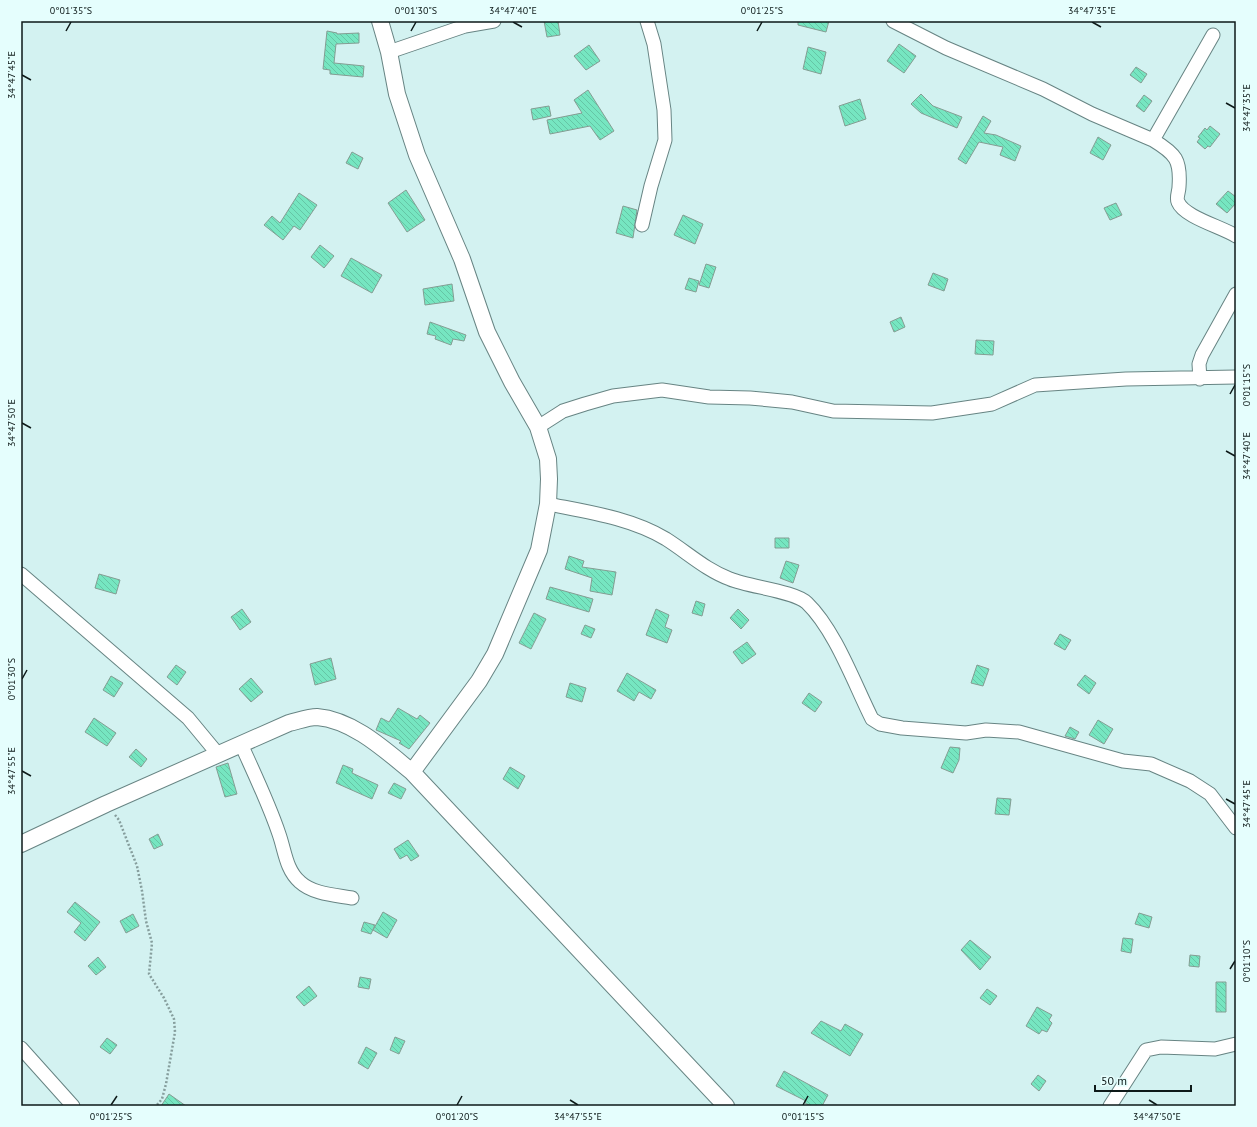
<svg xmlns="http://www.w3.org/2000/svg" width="1257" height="1127" viewBox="0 0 1257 1127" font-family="'PT Sans',sans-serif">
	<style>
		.building { fill: url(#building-back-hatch); stroke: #849d93 }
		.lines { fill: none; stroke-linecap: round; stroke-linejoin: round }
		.minor-casing { stroke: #678483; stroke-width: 15 }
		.tertiary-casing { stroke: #678483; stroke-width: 18 }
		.path { stroke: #869e9d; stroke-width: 2.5; stroke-dasharray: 2 2; stroke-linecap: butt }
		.minor { stroke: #fff; stroke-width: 13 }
		.tertiary { stroke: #fff; stroke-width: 16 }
		.ticks { fill: none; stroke: #0d1918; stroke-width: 1.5 }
		.neatline { fill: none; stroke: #0d1918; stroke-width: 1.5 }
		.ticks-label { font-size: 10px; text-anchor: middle; fill: #0d1918 }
	</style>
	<defs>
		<pattern id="building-back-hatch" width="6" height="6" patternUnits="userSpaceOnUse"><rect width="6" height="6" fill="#76e6c1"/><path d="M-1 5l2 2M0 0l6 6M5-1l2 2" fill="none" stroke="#65c5a5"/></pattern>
	</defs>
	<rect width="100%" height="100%" fill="#d3f2f1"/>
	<path class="building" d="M544,21H558L560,35L547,37Z
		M798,21H829L826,32L798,25Z
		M327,31L337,33V34L359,33V43L336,44L334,63L364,66L363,77L330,74V70L323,69Z
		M899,44L916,56L904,73L887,61Z
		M589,45L600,61L586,70L574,56Z
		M808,47L826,52L821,74L803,69Z
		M1136,67L1147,74L1141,83L1130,75Z
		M588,90L614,131L600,140L590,126L550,134L547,120L582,113L574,100Z
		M921,94L933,106L962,117L957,128L921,113L911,104Z
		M1144,95L1152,101L1144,112L1136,106Z
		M860,99L866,119L845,126L839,106Z
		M549,106L551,116L533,120L531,109Z
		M983,116L991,121L984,133L996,135L1021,146L1015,161L1000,155L1003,147L979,142L966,164L958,159Z
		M1210,126L1220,134L1210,147L1208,146L1205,149L1197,142L1200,138L1198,137L1205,128L1207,130Z
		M1098,137L1111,145L1103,160L1090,153Z
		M352,152L363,158L358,169L346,163Z
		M406,190L425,220L407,232L388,203Z
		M1228,191L1236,197V203L1227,213L1216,204Z
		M299,193L317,205L300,230L294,226L283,240L264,225L272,216L280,223Z
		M1116,203L1122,215L1110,220L1104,208Z
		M623,206L637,210L633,238L616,233Z
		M683,215L703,224L695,244L674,235Z
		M320,245L334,256L324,268L311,257Z
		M351,258L382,275L372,293L341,276Z
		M706,264L716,267L709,288L699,285Z
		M933,273L948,279L944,291L928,285Z
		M689,278L699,281L696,292L685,289Z
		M452,284L454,301L425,305L423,289Z
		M901,317L905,327L894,332L890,322Z
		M430,322L466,335L464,341L453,339L451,345L435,339L436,336L427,334Z
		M976,340L994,341L993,355L975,354Z
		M775,538H789V548H775Z
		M569,556L584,561L582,567L616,572L612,595L590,591L592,578L565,569Z
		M786,561L799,565L793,583L780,578Z
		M99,574L120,580L116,594L95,588Z
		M550,587L593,599L589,612L546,599Z
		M696,601L705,604L702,616L692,613Z
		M242,609L251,622L240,630L231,617Z
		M656,609L669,615L665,627L672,630L667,643L646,635Z
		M738,609L749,620L741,629L730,618Z
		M534,613L546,619L531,649L519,643Z
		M585,625L595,629L591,638L581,634Z
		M1060,634L1071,640L1065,650L1054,644Z
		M747,642L756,654L742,664L733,652Z
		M331,658L336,679L315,685L310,664Z
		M176,665L186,672L177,685L167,677Z
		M977,665L989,669L983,686L971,683Z
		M627,673L656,690L651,699L639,692L634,701L617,691Z
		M1085,675L1096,683L1089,694L1077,685Z
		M111,676L123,683L114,697L103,690Z
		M251,678L263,692L251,702L239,689Z
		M570,683L586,688L582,702L566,697Z
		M809,693L822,702L815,712L802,703Z
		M398,708L417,719L420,715L430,723L409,749L399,743L401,741L376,730L381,718L389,722Z
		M94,718L116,733L107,746L85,732Z
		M1098,720L1113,729L1104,744L1089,735Z
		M1070,727L1079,732L1075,739L1065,736Z
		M950,747L960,748L959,760L953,773L941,768Z
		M136,749L147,759L141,767L129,757Z
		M228,763L237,794L225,797L216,767Z
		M343,765L353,769L352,773L378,785L372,799L336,783Z
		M510,767L525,776L518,789L503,779Z
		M394,783L406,789L401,799L388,793Z
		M997,798L1011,799L1009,815L995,814Z
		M158,834L163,845L154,849L149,839Z
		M408,840L419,856L411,861L407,855L400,859L394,849Z
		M75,902L100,922L85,941L74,932L81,923L67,912Z
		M383,912L397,920L387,938L373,930Z
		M1139,913L1152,917L1149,928L1135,924Z
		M133,914L139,926L126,933L120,921Z
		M364,922L375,925L371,934L361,931Z
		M1123,938L1133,939L1131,953L1121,951Z
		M970,940L991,957L980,970L961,950Z
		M1190,955L1200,956L1199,967L1189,966Z
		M98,957L106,967L96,975L88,966Z
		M360,977L371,979L369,989L358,987Z
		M1216,982H1226V1012H1216Z
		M309,986L317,996L304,1006L296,997Z
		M987,989L997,996L990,1005L980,998Z
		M1037,1007L1052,1015L1049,1020L1052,1023L1047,1032L1042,1030L1039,1034L1026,1026Z
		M821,1021L841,1031L845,1024L863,1034L850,1056L811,1033Z
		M395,1037L405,1041L399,1054L390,1050Z
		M107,1038L117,1045L110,1054L100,1047Z
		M366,1047L377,1053L368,1069L358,1063Z
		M784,1071L828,1095L822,1106H811L805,1103L806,1101L776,1086Z
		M1038,1075L1046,1081L1039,1091L1031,1084Z
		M169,1094L186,1106H161Z"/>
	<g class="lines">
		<g class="minor-casing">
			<path id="minor" d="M893,21L946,48L1043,89L1092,114L1153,140
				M1213,35L1153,140C1176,154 1181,160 1179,187C1179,191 1176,198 1178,202C1184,217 1222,227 1236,236
				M389,52L465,26L494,21
				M642,225L651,186L665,140L664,110L654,44L647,21
				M1200,379L1199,364L1202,355L1236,294
				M538,427L563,411L585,404L613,396L662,390L709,397L750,398L792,402L833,411L932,413L992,404L1035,385L1126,379L1236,377
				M548,504C588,512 631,518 666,539C688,553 706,570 730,579C749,587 795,591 807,603C835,630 854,683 872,719L880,724L902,728L966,733L986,730L1019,732L1123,761L1151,764L1190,781L1210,794L1236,828
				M21,574L188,718L217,753
				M241,744C254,773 269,804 279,834C285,851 286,870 300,882C313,894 335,895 352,898
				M21,1048L73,1106
				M1110,1106L1146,1050L1161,1047L1215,1049L1236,1044"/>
		</g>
		<g class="tertiary-casing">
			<path id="tertiary" d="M380,21L389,52L397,94L417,155L462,259L487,332L512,382L538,427L548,459L549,479L548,504L539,550L495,654L479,681L412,772
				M21,844L106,804L289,723C298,721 308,717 317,717C353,720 385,750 412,772L726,1106"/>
		</g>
		<path class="path" d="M115,815L119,820L137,866L142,891L146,921L152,943L149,974L164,998L174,1019L175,1032L166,1084L162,1099L156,1106"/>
		<use href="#minor" class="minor"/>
		<use href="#tertiary" class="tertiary"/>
	</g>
	<path class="ticks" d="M513,22L522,27M1092,22L1101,27M66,31L71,22M411,31L416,22M757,31L762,22M22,75L31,80M1226,103L1235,108M1230,394L1235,385M22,423L31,428M1226,451L1235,456M22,679L27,670M22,771L31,776M1226,799L1235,804M1230,969L1235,961M570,1100L578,1105M1149,1100L1157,1105M111,1105L117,1096M457,1105L462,1096M803,1105L808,1096"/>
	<rect width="1257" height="1127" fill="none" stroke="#e5fefd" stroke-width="44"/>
	<path d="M1095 1085v6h96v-6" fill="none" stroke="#0d1918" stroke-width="2"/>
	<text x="1101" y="1085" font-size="12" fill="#0d1918" stroke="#e5fefd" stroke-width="3" paint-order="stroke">50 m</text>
	<rect x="22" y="22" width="1213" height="1083" class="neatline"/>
	<g class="ticks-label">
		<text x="71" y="14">0°01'35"S</text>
		<text x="416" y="14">0°01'30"S</text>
		<text x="513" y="14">34°47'40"E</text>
		<text x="762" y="14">0°01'25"S</text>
		<text x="1092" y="14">34°47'35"E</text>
		<text transform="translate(11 75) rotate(-90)" y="4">34°47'45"E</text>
		<text transform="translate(1246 108) rotate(-90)" y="4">34°47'35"E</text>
		<text transform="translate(1246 385) rotate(-90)" y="4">0°01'15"S</text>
		<text transform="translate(11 423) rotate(-90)" y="4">34°47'50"E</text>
		<text transform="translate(1246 456) rotate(-90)" y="4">34°47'40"E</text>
		<text transform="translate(11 679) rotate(-90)" y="4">0°01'30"S</text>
		<text transform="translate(11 771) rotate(-90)" y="4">34°47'55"E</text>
		<text transform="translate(1246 804) rotate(-90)" y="4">34°47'45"E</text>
		<text transform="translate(1246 961) rotate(-90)" y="4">0°01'10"S</text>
		<text x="111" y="1120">0°01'25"S</text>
		<text x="457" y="1120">0°01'20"S</text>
		<text x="578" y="1120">34°47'55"E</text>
		<text x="803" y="1120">0°01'15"S</text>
		<text x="1157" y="1120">34°47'50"E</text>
	</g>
</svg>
